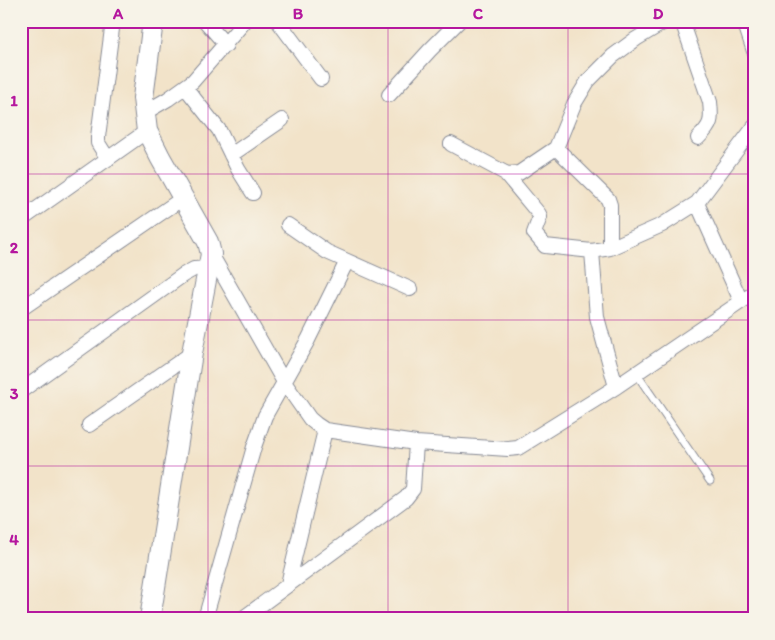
<svg xmlns="http://www.w3.org/2000/svg" width="775" height="640" viewBox="0 0 775 640" font-family="Itim,sans-serif">
	<style>
		.lines { fill: none; stroke-linecap: round; stroke-linejoin: round }
		.lane-casing { stroke: #868994; stroke-width: 9 }
		.street-casing { stroke: #868994; stroke-width: 16 }
		.secondary-casing { stroke: #868994; stroke-width: 22 }
		.lane { stroke: #fff; stroke-width: 7 }
		.street { stroke: #fff; stroke-width: 14 }
		.secondary { stroke: #fff; stroke-width: 20 }
		.grid { fill: none; stroke: #b5179e; stroke-width: 1; stroke-opacity: 0.55 }
		.neatline { fill: none; stroke: #b5179e; stroke-width: 2 }
		.grid-label { font-size: 16px; text-anchor: middle; font-weight: bold; fill: #b5179e }
	</style>
	<rect width="100%" height="100%" fill="#f7f3e8"/>
	<filter id="ink" filterUnits="userSpaceOnUse"><feTurbulence type="fractalNoise" baseFrequency=".02" numOctaves="2"/><feDisplacementMap in="SourceGraphic" scale="10" xChannelSelector="R" yChannelSelector="G"/><feConvolveMatrix kernelMatrix="1 2 1 2 8 2 1 2 1" color-interpolation-filters="sRGB"/></filter>
	<filter id="wash" filterUnits="userSpaceOnUse"><feTurbulence type="fractalNoise" baseFrequency=".0096" numOctaves="4" result="noise"/><feDisplacementMap in="SourceGraphic" scale="20" xChannelSelector="R" yChannelSelector="G"/><feGaussianBlur stdDeviation="1.12" result="paint"/><feColorMatrix in="noise" values="0 0 0 0 0 0 0 0 0 0 0 0 0 0 0 0 0 1.4 0 .05"/><feComposite in="paint" operator="in"/></filter>
	<g filter="url(#wash)">
		<rect width="100%" height="100%" fill="#f2e3c9"/>
	</g>
	<g filter="url(#ink)">
		<g class="lines">
			<g class="lane-casing">
				<path id="lane" d="M636,373L710,481"/>
			</g>
			<g class="street-casing">
				<path id="street" d="M205,21L226,45
					M278,21L321,79
					M682,21L710,102C712,120 712,125 698,138
					M744,21L754,51
					M185,87L219,130L238,169L253,193
					M389,95L430,50L459,21
					M144,113L168,99L193,81L245,21
					M451,144L507,174L519,173L556,148L574,104L588,81L613,56L636,39L666,21
					M556,148L608,199L610,205V248
					M231,155L282,120
					M108,159L98,143V137L113,21
					M505,173L539,214L540,217L534,233L545,246L592,251L610,248L662,225L697,203L754,127
					M697,203L741,301
					M21,220L147,131
					M288,225L327,252L410,289
					M592,251L597,317L616,387
					M211,254L284,382L310,419L316,424L325,430L416,443L508,449L518,448L616,387L754,293
					M21,309L183,198
					M21,391L183,275L194,269L209,268
					M89,425L192,353
					M288,584L325,430
					M205,619L254,447L265,416L308,340L347,261
					M242,619L406,498L413,489L416,443"/>
			</g>
			<g class="secondary-casing">
				<path id="secondary" d="M150,619L192,353L211,254L208,242L160,157L147,131L143,98L153,21"/>
			</g>
			<use href="#lane" class="lane"/>
			<use href="#street" class="street"/>
			<use href="#secondary" class="secondary"/>
		</g>
	</g>
	<path class="grid" d="M208,21V619M388,21V619M568,21V619M21,174H754M21,320H754M21,466H754"/>
	<rect width="775" height="640" fill="none" stroke="#f7f3e8" stroke-width="55"/>
	<rect x="28" y="28" width="720" height="584" class="neatline"/>
	<g class="grid-label">
		<text x="118" y="19">A</text>
		<text x="298" y="19">B</text>
		<text x="478" y="19">C</text>
		<text x="658" y="19">D</text>
		<text x="14" y="106">1</text>
		<text x="14" y="253">2</text>
		<text x="14" y="399">3</text>
		<text x="14" y="545">4</text>
	</g>
</svg>
